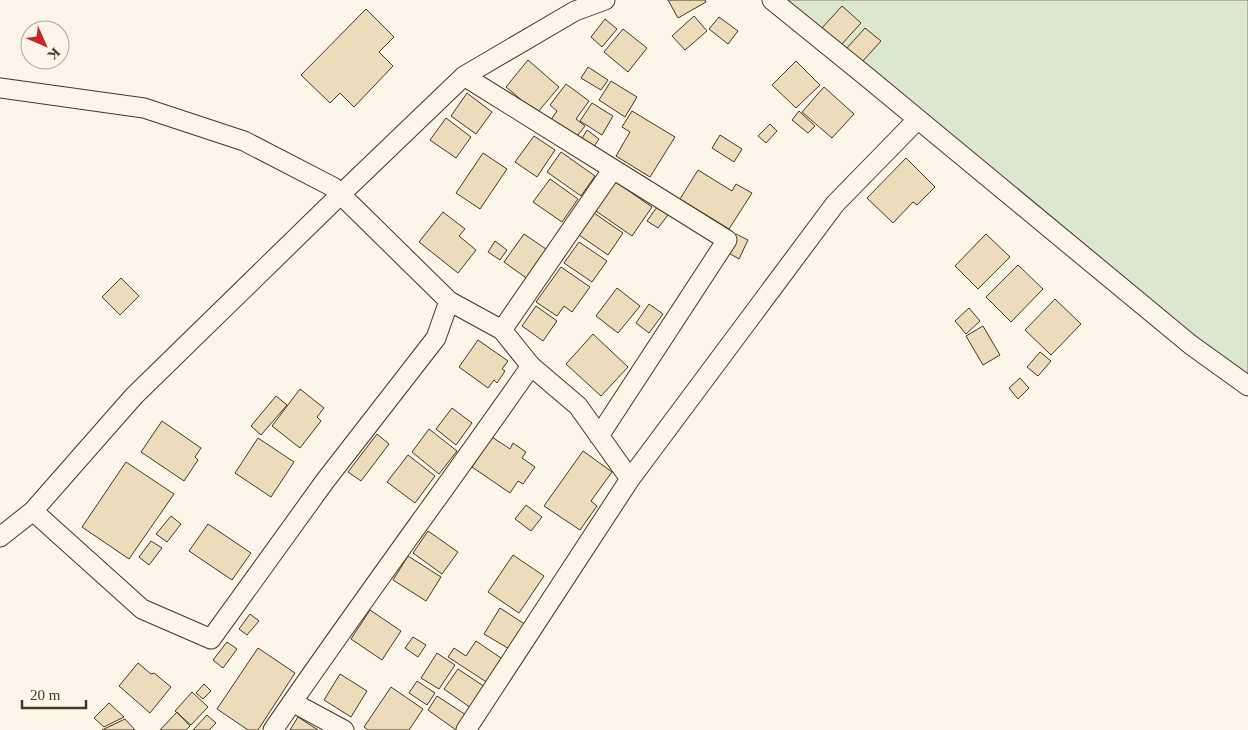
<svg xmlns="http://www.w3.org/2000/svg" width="1248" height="730" viewBox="0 0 1248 730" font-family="'Times New Roman',serif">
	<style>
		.green { fill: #dce7d0; stroke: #887966 }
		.building { fill: #ecdcbc; stroke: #4a3520 }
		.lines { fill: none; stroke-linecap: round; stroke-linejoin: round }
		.minor-casing { stroke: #4a3520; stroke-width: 21 }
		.minor { stroke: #fbf6e9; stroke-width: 19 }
	</style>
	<rect width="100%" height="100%" fill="#fbf6e9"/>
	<path class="green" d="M783,0H1248V385Z"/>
	<path class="building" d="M668,0H705L706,2L678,18Z
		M842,6L861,23L841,45L822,28Z
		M366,9L394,37L379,52L393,66L354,107L340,93L330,103L301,75Z
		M694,16L707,31L685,50L672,36Z
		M719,17L738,31L728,44L709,29Z
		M605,19L617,29L602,47L591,37Z
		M865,28L881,41L862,62L846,49Z
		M623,29L647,48L628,72L604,52Z
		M528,60L559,87L537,113L506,87Z
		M796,61L820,85L796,108L772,85Z
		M588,67L608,80L601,90L581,78Z
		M611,81L637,97L625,117L599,100Z
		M566,84L589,101L576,119L585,126L574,140L550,121L557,111L550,105Z
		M824,87L854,114L832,138L802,112Z
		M467,93L492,112L476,134L451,116Z
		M592,103L613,116L602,135L580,121Z
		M632,111L675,137L650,177L616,156L630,132L622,127Z
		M799,111L815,126L808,133L792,120Z
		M446,118L471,137L456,158L430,140Z
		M770,124L777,131L766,143L758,136Z
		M587,130L599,139L593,148L581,140Z
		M720,135L742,149L734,162L712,148Z
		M534,136L555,150L537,177L515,162Z
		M561,152L595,176L581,196L547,172Z
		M483,153L507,169L480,209L456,193Z
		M906,158L935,187L917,205L913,202L893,223L867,198Z
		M698,170L732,191L736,184L752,193L729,229L680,199Z
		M550,179L578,199L562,222L533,202Z
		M613,180L652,207L632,236L593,209Z
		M657,207L668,215L658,228L647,221Z
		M443,212L465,229L459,236L476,250L458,273L419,242Z
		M594,213L623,233L608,255L579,235Z
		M524,234L549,251L529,280L504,262Z
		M736,234L748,240L739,259L727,252Z
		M986,234L1010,257L978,289L955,266Z
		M495,241L507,250L500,260L488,252Z
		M579,242L607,261L592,282L564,263Z
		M1018,265L1043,289L1011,322L986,297Z
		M561,267L590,287L572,312L564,306L557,316L536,302Z
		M121,278L139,296L120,315L102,297Z
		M617,288L640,306L618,333L596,316Z
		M1055,299L1081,324L1051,355L1025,330Z
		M649,304L663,314L649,333L636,323Z
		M536,306L557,321L543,341L522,326Z
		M969,308L980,321L966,334L955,321Z
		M983,326L1000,355L983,365L966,336Z
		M593,334L628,367L601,396L566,364Z
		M478,340L508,361L502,369L505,371L497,383L494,380L488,388L459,367Z
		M1040,352L1051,361L1038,376L1027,367Z
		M1020,378L1029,388L1018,399L1009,388Z
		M300,389L324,408L317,417L321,421L300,448L272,426Z
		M276,396L287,405L261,435L251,426Z
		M452,408L472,423L456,445L436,429Z
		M162,421L201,448L195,457L198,460L184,481L141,452Z
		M429,429L457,451L439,474L412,452Z
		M377,434L389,444L361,481L348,472Z
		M492,437L510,449L513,443L526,452L522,458L535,467L523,484L518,481L510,493L472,467Z
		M258,438L294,462L271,497L235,473Z
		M583,451L612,472L591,501L597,506L580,530L544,506Z
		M408,455L435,476L415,503L387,482Z
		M126,462L174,494L129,559L82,527Z
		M526,505L542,517L531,531L515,519Z
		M171,516L181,524L167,542L156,534Z
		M208,524L251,553L232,580L189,551Z
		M428,531L458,552L442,574L413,553Z
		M151,541L162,548L149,565L139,557Z
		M513,555L544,576L519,613L488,592Z
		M408,556L441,577L426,601L393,580Z
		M500,608L526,625L511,650L484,634Z
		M370,610L401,631L382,660L351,639Z
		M250,614L259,621L247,635L239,629Z
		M413,637L426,645L418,657L405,648Z
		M476,641L504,660L488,683L448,657L454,648L466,656Z
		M227,642L237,649L223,668L213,660Z
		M258,648L295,673L258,730H248L217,709Z
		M437,653L455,665L439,689L421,678Z
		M138,663L151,674L154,673L171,687L150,713L119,686Z
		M458,669L485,687L471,708L444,689Z
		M340,674L367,691L351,717L324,700Z
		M417,681L435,693L427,705L409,693Z
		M204,684L211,691L203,699L196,693Z
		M391,687L423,709L409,730H368L364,727Z
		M192,692L208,707L191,725L175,711Z
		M437,696L466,715L456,730L428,710Z
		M109,703L124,717L104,727L94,718Z
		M177,712L190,726L186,730H160Z
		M207,715L216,723L209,730H193Z
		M298,717L318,730H290Z
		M125,719L135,730H102Z"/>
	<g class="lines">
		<g class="minor-casing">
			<path id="minor" d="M772,0L867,77L1191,345L1248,386
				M464,76L613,169L502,330
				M0,88L144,108L244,141L333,187L449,301L502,330L531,366L578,406L630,479L466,730
				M449,301L436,338L325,481L211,639L142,609L33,511L134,396L341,194L464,76L575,11L605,0
				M599,436L727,240L613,169
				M630,479L835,204L918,119
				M0,537L33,511
				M292,702L344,730
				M273,730C357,607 446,488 531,366"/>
		</g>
		<use href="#minor" class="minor"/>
	</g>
	<g transform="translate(45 45) rotate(135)"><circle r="24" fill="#fbf6e9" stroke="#b4a999"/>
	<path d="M0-4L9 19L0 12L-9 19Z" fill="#c62828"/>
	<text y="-8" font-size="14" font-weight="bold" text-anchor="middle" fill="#4a3520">K</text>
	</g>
	<path d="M22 700v8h64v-8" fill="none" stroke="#4a3520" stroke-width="2.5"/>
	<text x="30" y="700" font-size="15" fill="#4a3520" stroke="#fbf6e9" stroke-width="4" paint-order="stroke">20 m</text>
</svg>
